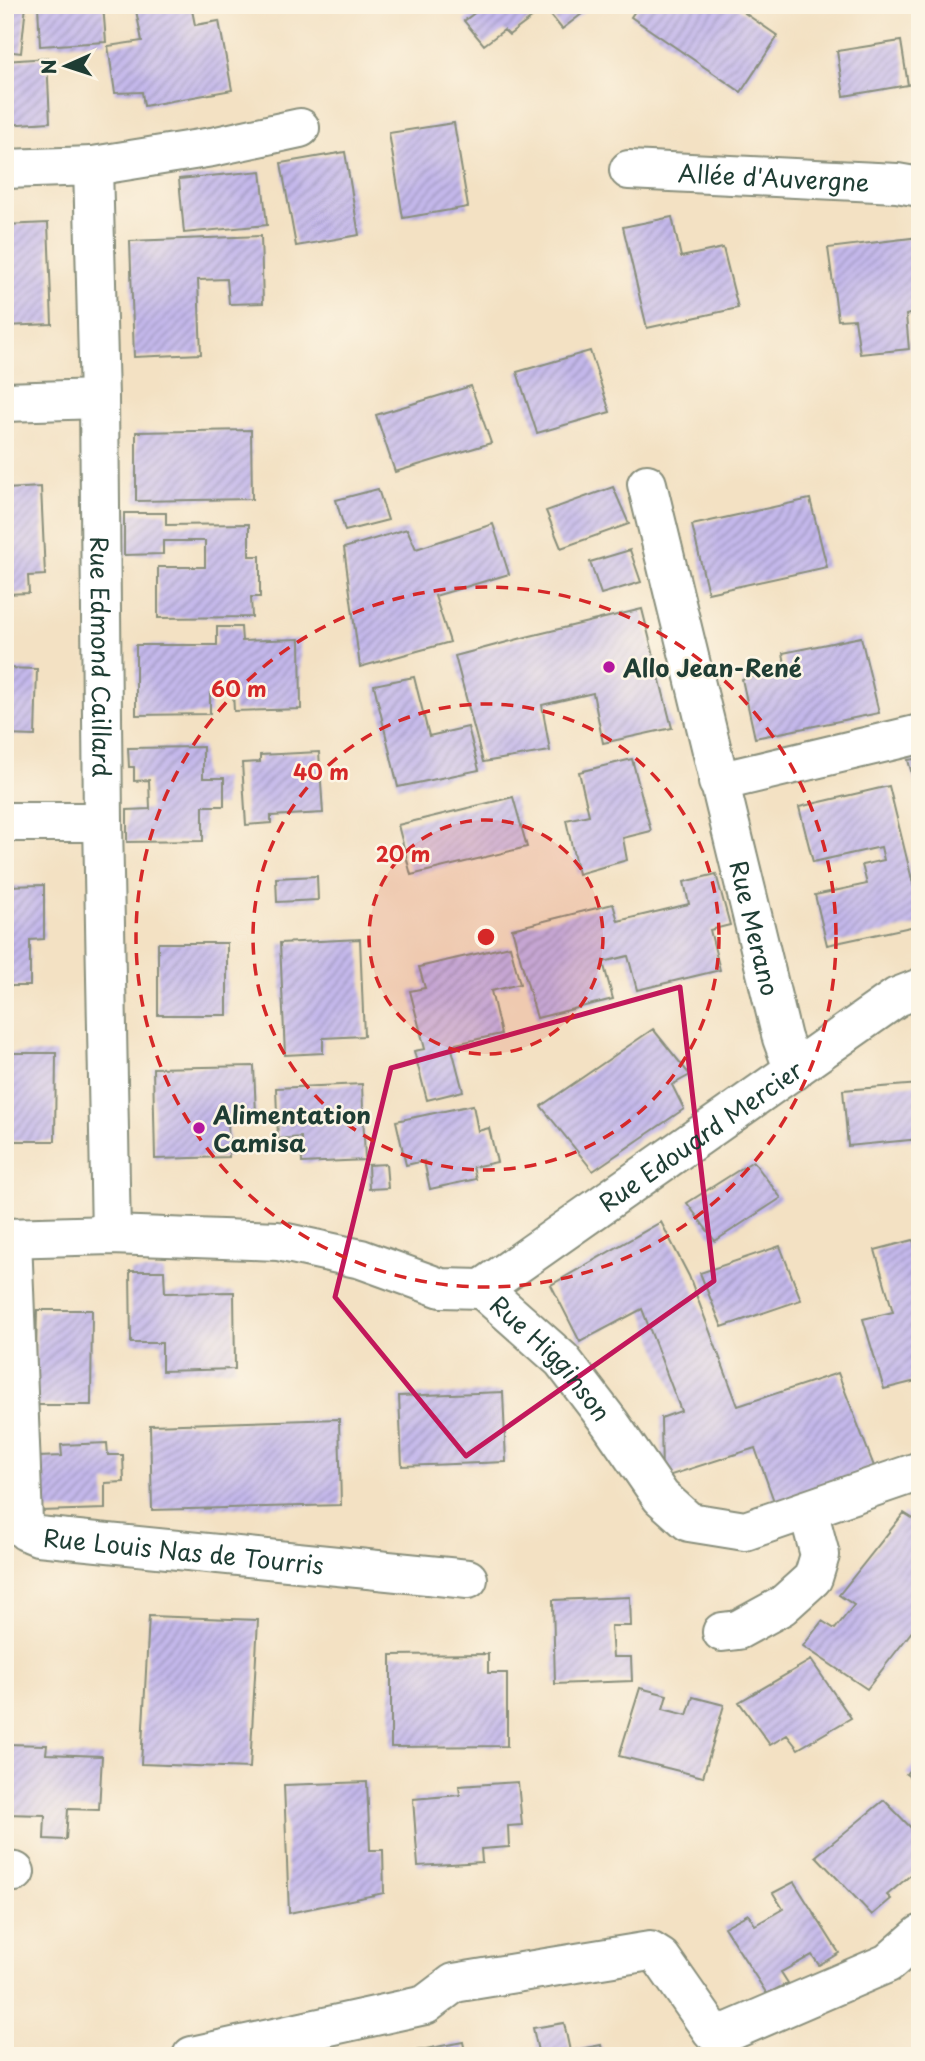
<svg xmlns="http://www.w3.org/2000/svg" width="925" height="2061" viewBox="0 0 925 2061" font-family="'Playpen Sans',sans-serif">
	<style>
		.building { fill: url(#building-hatch) }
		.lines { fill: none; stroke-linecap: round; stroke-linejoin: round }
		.minor-casing { stroke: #898f7c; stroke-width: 42 }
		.tertiary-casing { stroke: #898f7c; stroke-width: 42 }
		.minor { stroke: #fff; stroke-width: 38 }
		.tertiary { stroke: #fff; stroke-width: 38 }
		.marked { fill: none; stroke: #c2185b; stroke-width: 5; stroke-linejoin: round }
		.ring { fill: none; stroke: #d62828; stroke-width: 3.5; stroke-dasharray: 12 9 }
		.poi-dot { fill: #b5179e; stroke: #fcf5e5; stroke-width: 2.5 }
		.labels { text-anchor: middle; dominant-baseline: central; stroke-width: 5; stroke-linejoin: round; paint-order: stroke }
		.street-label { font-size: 24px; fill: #1f3d34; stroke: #fcf5e5 }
		.poi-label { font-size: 24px; font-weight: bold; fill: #1f3d34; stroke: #fcf5e5; text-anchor: start }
		.centre { fill: #d62828; stroke: #fcf5e5; stroke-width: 3.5 }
		.ring-label { font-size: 21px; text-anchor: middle; font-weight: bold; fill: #d62828; stroke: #fcf5e5; stroke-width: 5; stroke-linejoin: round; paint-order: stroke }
	</style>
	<defs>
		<pattern id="building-hatch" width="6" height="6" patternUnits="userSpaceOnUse" patternTransform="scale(1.75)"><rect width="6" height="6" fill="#c4b8eb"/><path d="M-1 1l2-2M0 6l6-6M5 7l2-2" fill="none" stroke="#9f97bf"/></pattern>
	</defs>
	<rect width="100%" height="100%" fill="#fcf5e5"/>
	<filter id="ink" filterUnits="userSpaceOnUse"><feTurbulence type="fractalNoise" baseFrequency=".0143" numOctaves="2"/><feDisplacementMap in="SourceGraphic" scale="14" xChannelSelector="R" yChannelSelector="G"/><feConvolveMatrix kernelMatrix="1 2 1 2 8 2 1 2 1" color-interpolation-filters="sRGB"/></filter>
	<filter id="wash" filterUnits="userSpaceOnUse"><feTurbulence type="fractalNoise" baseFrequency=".00686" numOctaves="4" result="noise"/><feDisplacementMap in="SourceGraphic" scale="28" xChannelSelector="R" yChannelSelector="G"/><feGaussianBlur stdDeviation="1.57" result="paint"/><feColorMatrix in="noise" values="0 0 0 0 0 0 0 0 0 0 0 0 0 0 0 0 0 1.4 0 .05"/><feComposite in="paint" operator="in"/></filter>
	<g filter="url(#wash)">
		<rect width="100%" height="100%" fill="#f3e1c3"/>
		<g id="blocks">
			<path class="building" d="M5,5H26L21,53L5,51Z
				M38,5H103L106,42L40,46Z
				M135,5H191L195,25L219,21L232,90L144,106L142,92L115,93L108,46L142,41Z
				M485,5H583L587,10L562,29L545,8L509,35L504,30L484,45L464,21Z
				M639,5H733L778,36L741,92L631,17Z
				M901,41L908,85L844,96L837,51Z
				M47,58L50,122L5,125V61Z
				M454,123L468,207L403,218L389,133Z
				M345,152L359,235L296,246L281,163Z
				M261,171L267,225L184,233L179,179Z
				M672,217L681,257L723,248L738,308L647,328L623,227Z
				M48,223L52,324L5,326V225Z
				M261,236L263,303L229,304L227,279L198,280L201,354L134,357L130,241Z
				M920,237V311L906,315L909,349L860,354L855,319L838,320L828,248Z
				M590,351L610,412L537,433L517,372Z
				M471,386L491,443L395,472L376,415Z
				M251,430L252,499L136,501V432Z
				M41,487L45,575L28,576L29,593L5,594V489Z
				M613,487L629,524L561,548L546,511Z
				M378,489L388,520L345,531L336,500Z
				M810,499L827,567L708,593L692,525Z
				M124,513H166V525L249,524V556H260V597H251L252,617L158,618V567H205V541H163V554L124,555Z
				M493,524L509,574L435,596L450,642L360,667L344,548L407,529L416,549Z
				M630,550L641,582L601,594L590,562Z
				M642,609L672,728L603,743L593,693L542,705L550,751L483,762L455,656L526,637Z
				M217,627H241L242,641L300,639L301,709L234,711L233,693H210V714L136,715V645H217Z
				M861,637L879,713L755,738L742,679L786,670L783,653Z
				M5,668L37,669L35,736L5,735Z
				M414,677L429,736L468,727L479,770L398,787L374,685Z
				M203,747V778H224V806H203V841L127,842V810L150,809L149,780L134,781V767H129L128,748Z
				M319,752L323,813L271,816V823L246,825L242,763L260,762V755Z
				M920,758V799H919L908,760Z
				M632,759L651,831L623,838L627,860L578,874L566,820L589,815L579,772Z
				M889,786L920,912V925L827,945L815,895L867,884L862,865L884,860L881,847L813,862L799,807Z
				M513,797L527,847L411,875L398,825Z
				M716,874L730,925L710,930L720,970L637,990L628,956L603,962L613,999L537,1018L512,929L613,904L618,921L689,904L684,882Z
				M317,876L318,900L277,902L276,878Z
				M44,885V939L30,940V986H5V886Z
				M360,939L364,1036L323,1038V1053L285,1055L280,943Z
				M158,943H227V1015H158Z
				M510,946L520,984L491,991L501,1034L451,1045L463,1091L427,1100L414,1051L425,1049L410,991L425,988L419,967Z
				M653,1029L690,1075L672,1085L684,1109L593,1171L541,1106Z
				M5,1053H56L55,1141H5Z
				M254,1066L256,1115H228L229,1157L155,1159L153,1068Z
				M362,1084L365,1160L302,1163L301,1137L278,1139L276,1088Z
				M920,1084V1139L848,1146L843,1090Z
				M473,1105L478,1131L489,1128L497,1162L473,1167L476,1179L430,1189L424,1161L406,1165L396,1121Z
				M753,1161L781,1198L715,1241L687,1203Z
				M386,1164L388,1188L369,1189L368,1165Z
				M661,1222L689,1276L738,1406L838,1373L875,1469L775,1504L755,1448L662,1478L661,1418L681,1411L642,1309L580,1342L551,1285Z
				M913,1240L920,1264V1380L884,1389L863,1319L893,1312L875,1250Z
				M780,1246L801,1300L722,1327L700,1273Z
				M130,1271H164L165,1293L234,1292L235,1369L162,1371V1343H131Z
				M37,1310H92L91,1405H35Z
				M503,1392L506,1462L402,1466L399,1396Z
				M339,1419L341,1505L152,1510L150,1425Z
				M107,1443L108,1455H123L124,1482L105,1483V1509L40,1511L39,1457L62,1456L61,1445Z
				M904,1513L920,1523V1621L867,1689L803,1646L822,1621L835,1629L854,1605L839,1595Z
				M630,1597L631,1626H611L613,1657H631L632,1681L555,1684L553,1600Z
				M149,1616L258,1620L250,1768L141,1764Z
				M488,1654V1673H507V1746L391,1747V1655Z
				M811,1660L851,1718L798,1749L787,1735L770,1745L739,1702Z
				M640,1688L667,1695L663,1709L687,1715L693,1697L724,1705L703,1777L619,1756Z
				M5,1744L47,1745L46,1754L102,1756L99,1810L68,1809L66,1840L44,1839L45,1815L5,1814Z
				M920,1758V1784L906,1774Z
				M367,1782L370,1850H383L384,1893L289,1913L284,1785Z
				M518,1782L522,1825L508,1826L509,1847L481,1849L482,1862L418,1866L413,1799L460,1795L459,1786Z
				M884,1800L920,1837V1877L918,1878L913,1873L887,1895L891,1899L872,1915L816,1856Z
				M794,1882L839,1953L819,1965L812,1955L781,1972L788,1983L767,1994L724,1927L748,1914L755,1925L783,1909L773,1893Z
				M564,2023L570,2051L601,2045L603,2056H539L533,2028Z
				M463,2042L466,2056H416L415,2051Z
				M920,2045V2056H904Z"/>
		</g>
	</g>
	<g filter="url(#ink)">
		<use href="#blocks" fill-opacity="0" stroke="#898f7c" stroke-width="2"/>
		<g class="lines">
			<g class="minor-casing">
				<g id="minor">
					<path d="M93,166L212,147L300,128"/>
					<path id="s1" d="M5,169L93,166L99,399L103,822L111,1235"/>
					<path id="s2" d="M629,170L897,183L920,187"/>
					<path d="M5,402L99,399"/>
					<path id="s3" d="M647,484L782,1038L794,1071"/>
					<path d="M718,782L920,734"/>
					<path d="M5,822H103"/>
					<path id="s4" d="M12,1238L23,1521L26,1531L38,1536L468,1579"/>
					<path id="s5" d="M482,1289L562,1360L610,1423L661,1497L689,1522L745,1531L920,1471"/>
					<path d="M722,1632L738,1630L782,1606L813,1578L820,1555L808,1510"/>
					<path d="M5,1871L15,1872"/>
					<path d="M192,2056L425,2005L454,1983L650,1951L661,1958L712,2031L728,2032L888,1963L920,1935"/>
				</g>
			</g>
			<g class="tertiary-casing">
				<g id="tertiary">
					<path id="s6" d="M5,1238L111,1235L278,1241L361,1259L441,1288L482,1289L897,997L920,988"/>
				</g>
			</g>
			<use href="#minor" class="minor"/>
			<use href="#tertiary" class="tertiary"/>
		</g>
	</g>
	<path class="marked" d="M680,987L714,1281L466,1456L335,1297L391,1068Z"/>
	<circle cx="486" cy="937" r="117" fill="#d62828" fill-opacity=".12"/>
	<g class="ring">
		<circle cx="486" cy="937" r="117"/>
		<circle cx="486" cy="937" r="233"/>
		<circle cx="486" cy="937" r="350"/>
	</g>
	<g class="poi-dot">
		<circle cx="609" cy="667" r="7"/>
		<circle cx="199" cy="1128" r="7"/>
	</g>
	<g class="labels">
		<g class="street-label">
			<text stroke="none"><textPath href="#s2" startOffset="145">Allée d'Auvergne</textPath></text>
			<text stroke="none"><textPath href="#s1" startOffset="579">Rue Edmond Caillard</textPath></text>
			<text stroke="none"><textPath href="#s3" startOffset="457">Rue Merano</textPath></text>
			<text stroke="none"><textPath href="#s6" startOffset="751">Rue Edouard Mercier</textPath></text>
			<text stroke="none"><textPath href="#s5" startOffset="98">Rue Higginson</textPath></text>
			<text stroke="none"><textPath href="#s4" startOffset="453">Rue Louis Nas de Tourris</textPath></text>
		</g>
		<g class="poi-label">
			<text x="623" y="667">Allo Jean-René</text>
			<text x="213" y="1114">Alimentation<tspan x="213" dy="28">Camisa</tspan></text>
		</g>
	</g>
	<circle cx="486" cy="937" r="10" class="centre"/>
	<g class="ring-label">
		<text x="239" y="697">60 m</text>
		<text x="321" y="780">40 m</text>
		<text x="403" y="862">20 m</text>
	</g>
	<rect width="925" height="2061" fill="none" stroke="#fcf5e5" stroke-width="28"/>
	<g transform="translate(66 66) rotate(267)" stroke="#fcf5e5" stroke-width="5" paint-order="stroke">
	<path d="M0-5L12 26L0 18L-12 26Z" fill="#1f3d34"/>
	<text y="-10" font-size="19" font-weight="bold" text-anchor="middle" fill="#1f3d34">N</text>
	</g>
</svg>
